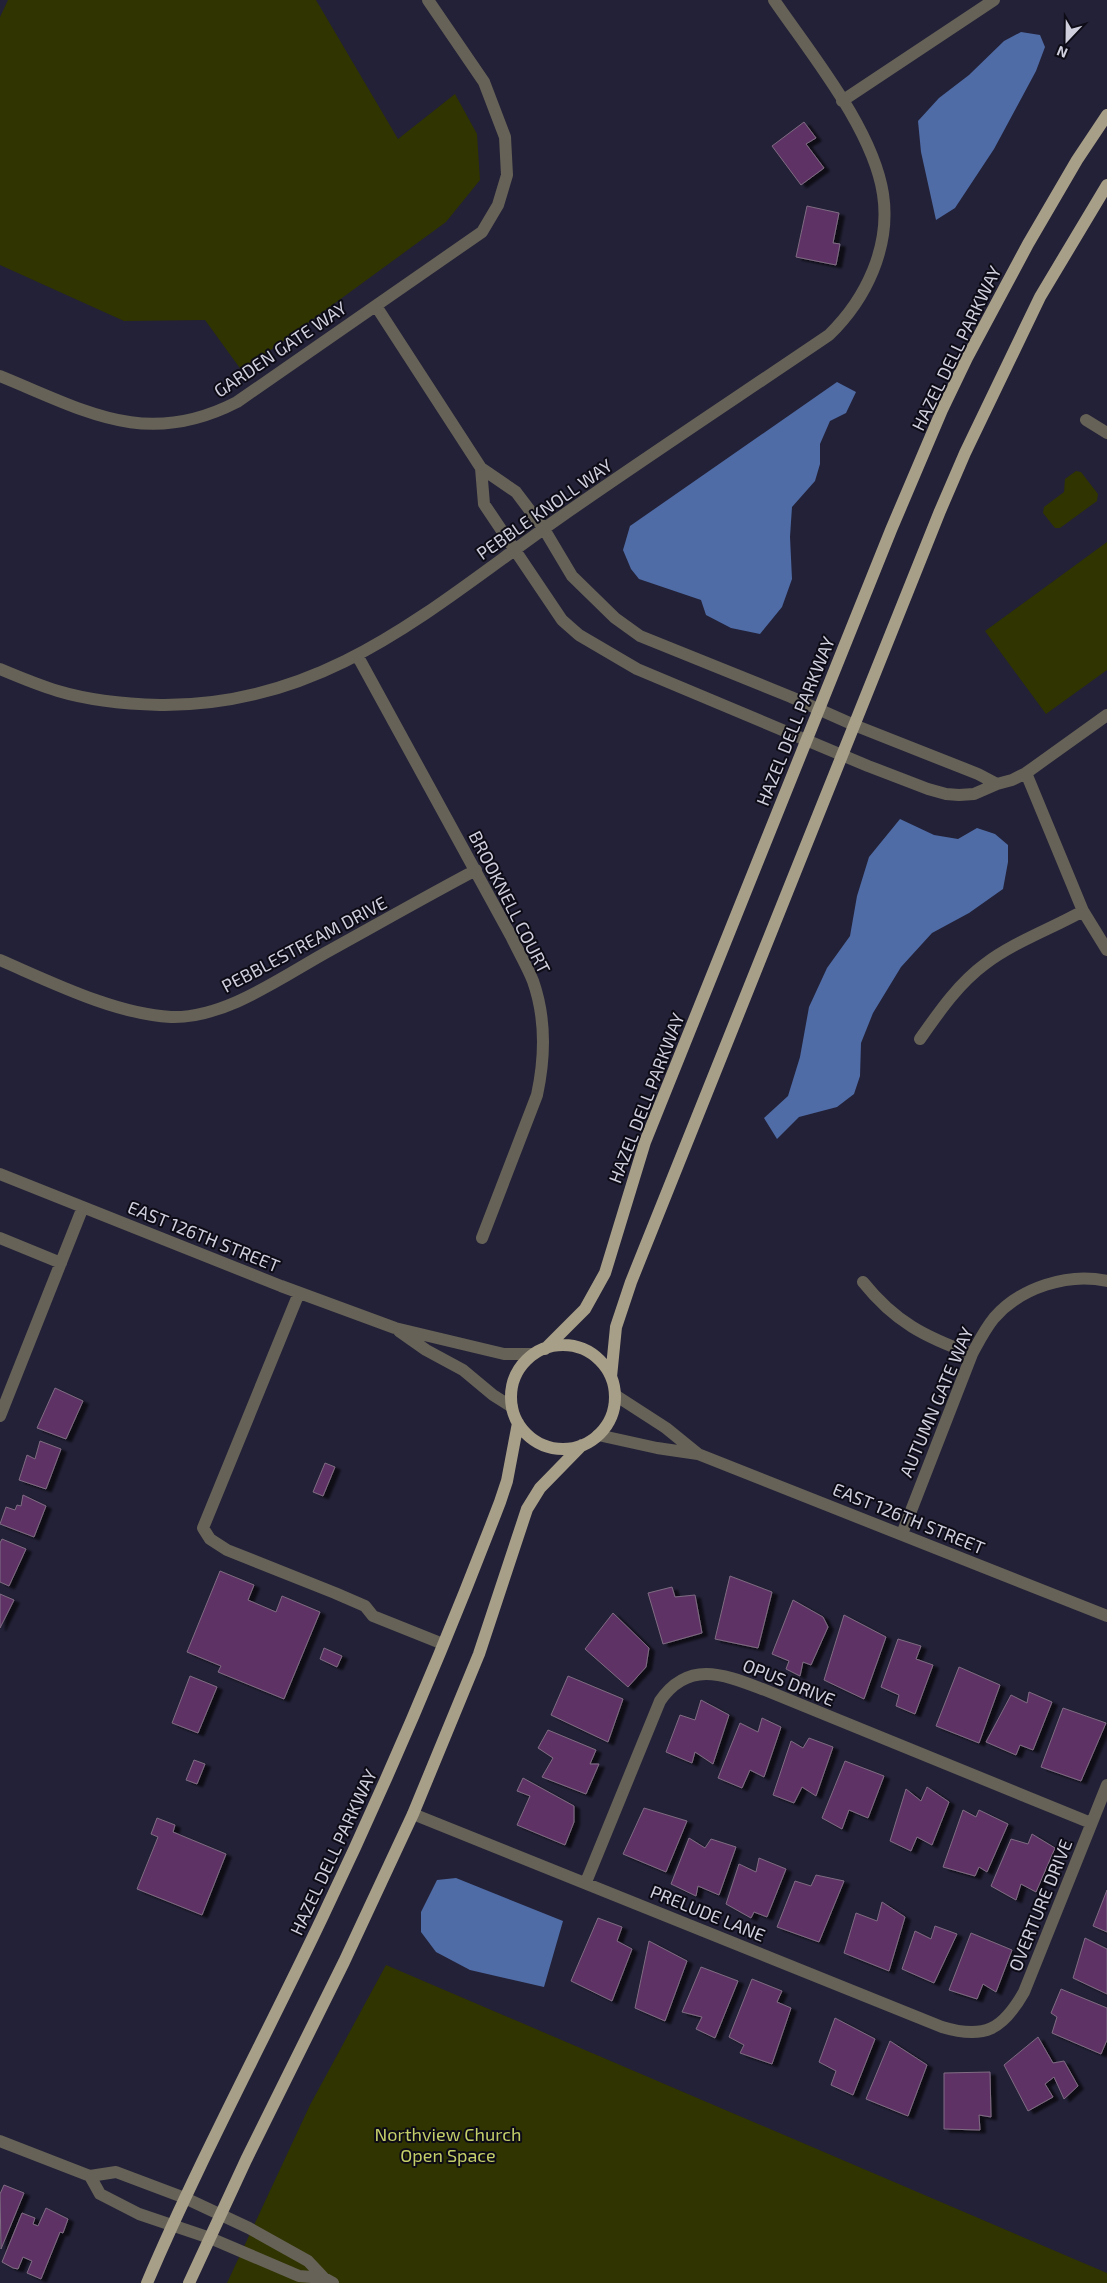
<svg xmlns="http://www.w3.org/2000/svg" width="1107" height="2283" viewBox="0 0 1107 2283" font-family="'Exo 2',sans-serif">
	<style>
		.green { fill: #303401 }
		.water { fill: #4f6ca6 }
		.building { fill: #5f3366; stroke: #7f6c82; filter: url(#shadow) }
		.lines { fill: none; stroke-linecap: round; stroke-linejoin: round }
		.minor { stroke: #666257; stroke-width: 12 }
		.major { stroke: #a89f88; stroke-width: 12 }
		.labels { text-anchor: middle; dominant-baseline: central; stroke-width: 4; stroke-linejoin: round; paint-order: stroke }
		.street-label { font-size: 18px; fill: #d0cfde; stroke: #0d0c16 }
		.park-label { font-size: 18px; fill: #c5cf69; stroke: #0d0c16 }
	</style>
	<defs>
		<filter id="shadow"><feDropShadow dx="5.5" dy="3" stdDeviation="1" flood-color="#0009"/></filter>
	</defs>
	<rect width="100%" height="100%" fill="#232137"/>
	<path class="green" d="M8,0H316L398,139L455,94L477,134L480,180L446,222L242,371L205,320L124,321L0,265V17Z
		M1076,471L1081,472L1098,494L1097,501L1060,528H1055L1043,513L1044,507L1064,492L1065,479Z
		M1107,542V670L1046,714L985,631Z
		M386,1965L1107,2273V2283H227L310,2105Z"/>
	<path class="water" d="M1021,32L1040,35L1045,47L1036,71L994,149L955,208L936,220L921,152L918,121L939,98L969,75L1004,41Z
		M837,382L856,392L846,413L830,421L820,444V464L815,481L792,507L790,537L792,579L782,607L760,634L731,628L706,615L701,600L639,579L631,569L623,550L630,526Z
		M900,819L934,835L958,839L977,828L995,834L1008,845V862L1003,889L969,913L932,933L901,967L873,1013L861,1043L860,1076L854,1094L837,1107L799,1117L777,1139L764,1118L788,1096L800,1057L809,1007L827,968L850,936L857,896L869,857Z
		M456,1878L563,1921L544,1987L470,1970L436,1952L421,1932V1912L437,1880Z"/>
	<path class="building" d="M804,122L816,138L806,144L824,168L801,185L772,146Z
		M807,206L839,213L833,243L840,244L836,265L796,257Z
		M55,1388L83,1401L66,1439L37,1428Z
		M40,1441L61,1449L46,1489L19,1480L27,1455L35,1459Z
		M325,1463L335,1467L323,1496L313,1492Z
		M23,1495L46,1506L34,1537L0,1524L6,1507L15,1510L17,1505L21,1506Z
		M2,1539L26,1549L9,1586L0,1582V1543Z
		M220,1571L254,1585L248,1600L276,1612L282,1596L320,1612L284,1699L218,1672L221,1666L187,1652Z
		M730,1576L772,1592L758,1648L715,1639Z
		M672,1587L675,1597L695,1595L702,1633L663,1644L648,1593Z
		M0,1594L14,1600L0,1628Z
		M793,1600L823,1617L828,1627L811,1665L803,1662L800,1676L786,1669L789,1661L772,1654Z
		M613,1613L649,1648L646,1667L628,1687L585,1649Z
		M844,1615L886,1637L864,1699L824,1680Z
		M898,1639L921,1646L916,1659L933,1665L915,1714L896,1706L899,1695L881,1687Z
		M324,1648L342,1656L337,1667L320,1659Z
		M959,1667L1000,1685L979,1743L936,1726Z
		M190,1676L217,1687L198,1733L172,1723Z
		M568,1676L623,1699L608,1742L551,1715Z
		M1029,1692L1052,1702L1033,1750L1020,1745L1016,1755L986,1742L1011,1695L1027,1703Z
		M701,1700L729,1715L713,1764L695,1752L692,1763L666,1752L680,1715L695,1720Z
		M1063,1708L1106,1723L1081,1781L1041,1767Z
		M762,1718L781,1727L764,1777L750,1770L742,1788L718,1778L740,1723L758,1732Z
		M548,1730L596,1750L590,1764H599L586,1794L542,1777L553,1758L538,1748Z
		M809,1738L833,1747L816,1796L802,1787L794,1803L773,1795L791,1741L803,1748Z
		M194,1760L205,1764L197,1784L186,1780Z
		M845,1761L884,1776L868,1818L849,1810L842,1829L822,1818Z
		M523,1778L574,1806V1822L565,1845L517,1825L530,1796L517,1791Z
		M927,1787L949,1802L932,1845L917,1837L911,1851L890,1841L906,1789L921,1801Z
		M644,1808L687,1821L666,1872L623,1854Z
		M963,1810L976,1817L979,1810L1008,1824L987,1872L979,1867L975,1876L943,1867Z
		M157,1818L175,1825L173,1832L226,1854L202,1915L137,1889L158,1837L151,1834Z
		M1032,1834L1055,1848L1036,1892L1021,1884L1016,1900L991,1886L1011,1839L1028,1844Z
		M689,1838L705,1848L711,1839L736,1847L719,1895L698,1886L696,1896L671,1884Z
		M759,1858L786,1869L767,1917L754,1912L751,1918L726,1904L739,1864L756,1872Z
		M816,1875L844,1881L819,1942L777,1927L795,1881L811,1886Z
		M1107,1890V1932L1093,1926Z
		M882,1902L905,1917L889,1971L844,1953L856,1913L877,1921Z
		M598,1918L622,1927L617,1941L632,1949L612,2001L571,1981Z
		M935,1926L957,1934L934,1983L902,1969L915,1931L931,1939Z
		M971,1933L1012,1950L996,1992L983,1984L977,1999L949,1990Z
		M1085,1938L1107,1949V1994L1073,1978Z
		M649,1941L687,1961L665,2021L635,2008Z
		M701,1967L738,1981L715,2038L696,2029L702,2017L682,2012Z
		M752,1979L782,1991L777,2002L791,2008L772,2064L740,2053L744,2045L729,2037Z
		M1061,1989L1107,2008V2040L1101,2054L1052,2033L1057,2017L1051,2013Z
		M835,2018L875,2039L853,2095L831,2085L836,2071L819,2062Z
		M1038,2037L1053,2063L1064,2061L1078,2086L1064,2099L1054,2077L1045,2084L1053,2097L1028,2111L1004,2065Z
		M890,2041L927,2065L908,2116L866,2099Z
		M990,2072L991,2117L979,2115L980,2130L944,2129V2073Z
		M4,2185L24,2193L1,2249L0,2194Z
		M46,2208L68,2219L63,2233L60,2232L41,2279L27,2273L32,2261L23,2257L18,2269L13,2268L2,2262L22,2213L35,2218L33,2224L38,2226Z"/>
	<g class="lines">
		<path class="minor" d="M842,101L994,0
			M376,306L481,468L516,492L544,529L572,576L615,618L640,636L791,697L854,725L978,774L997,784
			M0,376C86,411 146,449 237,402L482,232L498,205L507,175L505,137L484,82L428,0
			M1086,420L1107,433
			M481,468L484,504L562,620L579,635L637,669L868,766L928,789L946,794L959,795L974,794L997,784L1012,780L1026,773L1107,715
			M357,655L511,936C518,951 527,966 533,981C546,1018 545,1058 537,1095L482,1238
			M0,669C19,677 38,685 58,691C91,701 126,704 160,705C326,707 432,607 559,518C648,456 739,396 829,335C866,299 891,247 883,194C873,129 811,54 774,0
			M1026,773L1083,911L1107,950
			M0,960C51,982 115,1014 171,1017C224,1019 282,977 327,952C376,925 425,897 476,870
			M920,1039C939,1012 958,984 985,964C1014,942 1051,929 1083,911
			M0,1174L281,1286L395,1328L504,1354H534
			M0,1238L61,1263
			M863,1282C895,1322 925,1337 972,1354
			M299,1293L203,1528L210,1539L227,1550L335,1593L365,1606L373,1616L443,1644
			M399,1331L426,1350L463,1370L493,1395L512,1407
			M615,1395L666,1428L698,1454
			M0,1416L83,1207
			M598,1435L657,1448L698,1454L1107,1616
			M902,1534L972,1354C979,1341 985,1329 994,1318C1020,1288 1068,1272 1107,1281
			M413,1814L942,2027C985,2040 1003,2029 1024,1992L1107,1785
			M586,1882L660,1701C689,1659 725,1675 765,1690L1091,1823
			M0,2141L90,2176L100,2194L139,2214L210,2238L299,2276L324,2278
			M90,2176L116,2172L185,2198L249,2228L308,2261L324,2278L333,2283"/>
		<path class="major" d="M511 1397a52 52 0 1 1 104 0a52 52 0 1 1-104 0Z
			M545,1349L585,1309L605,1273L645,1142L891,530L942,410L967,358L1028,244L1077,160L1107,115
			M611,1377L616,1327L631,1282L940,511L965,453L1040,297L1107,185
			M147,2283C200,2159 264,2040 322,1918C387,1782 446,1643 500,1502L507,1481L518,1423
			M189,2283L246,2160L344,1962L413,1814L479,1654L527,1509L540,1488L582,1445"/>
	</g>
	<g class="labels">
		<g class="street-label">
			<text transform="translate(956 348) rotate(-64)">HAZEL DELL PARKWAY</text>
			<text transform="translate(280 349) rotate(-34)">GARDEN GATE WAY</text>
			<text transform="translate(544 509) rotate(-35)">PEBBLE KNOLL WAY</text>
			<text transform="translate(795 721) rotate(-68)">HAZEL DELL PARKWAY</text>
			<text transform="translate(510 902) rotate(63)">BROOKNELL COURT</text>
			<text transform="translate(304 944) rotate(-28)">PEBBLESTREAM DRIVE</text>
			<text transform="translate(646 1098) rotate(-69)">HAZEL DELL PARKWAY</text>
			<text transform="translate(204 1236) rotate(22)">EAST 126TH STREET</text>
			<text transform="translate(936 1402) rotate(-67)">AUTUMN GATE WAY</text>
			<text transform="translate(909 1518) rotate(22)">EAST 126TH STREET</text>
			<text transform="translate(789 1682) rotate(22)">OPUS DRIVE</text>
			<text transform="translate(333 1852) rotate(-65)">HAZEL DELL PARKWAY</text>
			<text transform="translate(1040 1905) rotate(-68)">OVERTURE DRIVE</text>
			<text transform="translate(708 1913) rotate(22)">PRELUDE LANE</text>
		</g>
		<g class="park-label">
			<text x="448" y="2134">Northview Church<tspan x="448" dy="21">Open Space</tspan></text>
		</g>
	</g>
	<g transform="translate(1067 40) rotate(202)" stroke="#0d0c16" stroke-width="4" paint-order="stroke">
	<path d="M0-4L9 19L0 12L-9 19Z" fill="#d0cfde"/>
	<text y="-8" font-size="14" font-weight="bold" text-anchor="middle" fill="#d0cfde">N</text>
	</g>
</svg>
